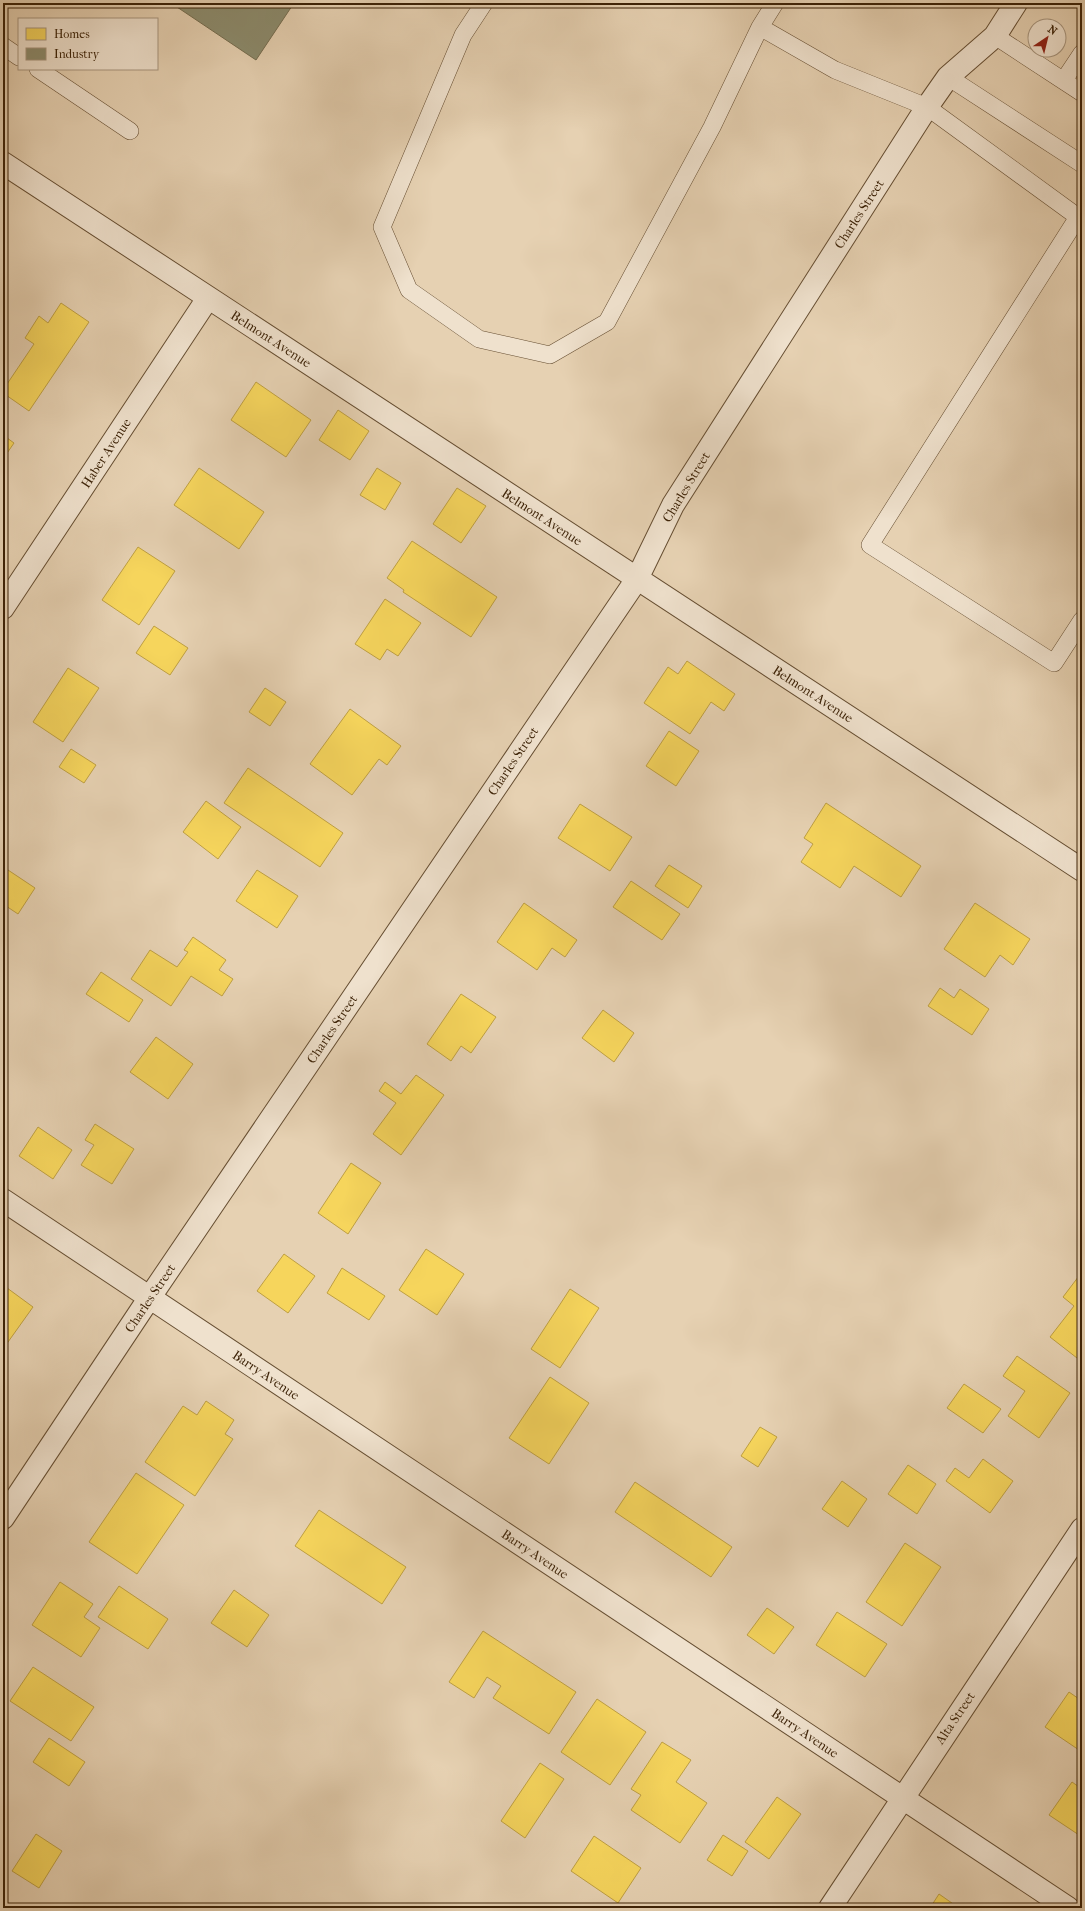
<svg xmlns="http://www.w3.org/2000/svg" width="1085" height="1911" viewBox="0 0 1085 1911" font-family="'IM FELL French Canon',serif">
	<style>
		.homes { fill: #f6d55c; stroke: #be9f42 }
		.industry { fill: #8c8c6e; stroke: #746c4f }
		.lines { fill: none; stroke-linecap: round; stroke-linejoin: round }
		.lane-casing { stroke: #664e32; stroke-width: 18 }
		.street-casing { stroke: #664e32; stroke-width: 24 }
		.lane { stroke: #efe1cd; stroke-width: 17 }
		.street { stroke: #efe1cd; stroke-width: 22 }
		.labels { text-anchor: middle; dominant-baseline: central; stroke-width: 4; stroke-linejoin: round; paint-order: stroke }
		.street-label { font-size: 13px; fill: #3c2207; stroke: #efe1cd }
	</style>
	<rect width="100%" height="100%" fill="#e6d1b2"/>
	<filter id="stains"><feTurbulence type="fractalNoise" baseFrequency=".005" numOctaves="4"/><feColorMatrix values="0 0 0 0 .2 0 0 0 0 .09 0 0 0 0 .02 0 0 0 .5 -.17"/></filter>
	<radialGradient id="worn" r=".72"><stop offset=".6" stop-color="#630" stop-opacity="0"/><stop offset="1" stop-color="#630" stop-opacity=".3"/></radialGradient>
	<path class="homes" d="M61,303L89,322L29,411L3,393V390L34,344L25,338L39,316L48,323Z
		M256,382L311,420L286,457L231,420Z
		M338,410L369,431L350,460L319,440Z
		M3,435L14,443L3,459Z
		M199,468L264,512L239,549L174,505Z
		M377,468L401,483L385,510L360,495Z
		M457,488L486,506L461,543L433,524Z
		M412,541L497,597L471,637L403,592L404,590L387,578Z
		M138,547L175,571L139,625L102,600Z
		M385,599L421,623L398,656L387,649L380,660L355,644Z
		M154,626L188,648L170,675L136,653Z
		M687,661L735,694L724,711L711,702L690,734L644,703L668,667L678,674Z
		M68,668L99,688L63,742L33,722Z
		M265,688L286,702L270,726L249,712Z
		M350,709L401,746L387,765L379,759L352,795L310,764Z
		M669,731L699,751L676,786L646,766Z
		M71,749L96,765L84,783L59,767Z
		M248,768L343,833L320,867L224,803Z
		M206,801L241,827L218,859L183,832Z
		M826,803L921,866L901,897L854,866L840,888L801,862L813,844L804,838Z
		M580,804L632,837L610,871L558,838Z
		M669,865L702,886L688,908L655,886Z
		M8,870L35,888L18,914L3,904V878Z
		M257,870L298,896L277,928L236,901Z
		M631,881L680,914L662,940L613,907Z
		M524,903L577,940L565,957L552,948L537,970L497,942Z
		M975,903L1030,939L1013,965L1000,955L985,977L944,949Z
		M193,937L226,960L219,970L233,979L222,996L191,976L171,1006L131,979L150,950L177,967L188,952L184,950Z
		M101,972L143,1000L129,1022L86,994Z
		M940,988L954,998L960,989L989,1009L972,1035L928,1006Z
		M461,994L496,1017L471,1053L461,1046L451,1061L427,1044Z
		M603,1010L634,1033L614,1062L582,1038Z
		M156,1037L193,1064L168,1099L130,1072Z
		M416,1075L444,1095L401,1155L373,1134L396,1103L379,1091L385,1082L401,1094Z
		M95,1124L134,1149L112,1184L81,1165L94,1145L85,1140Z
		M38,1127L72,1150L53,1179L19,1156Z
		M351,1163L381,1183L348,1234L318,1213Z
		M426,1249L464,1274L437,1315L399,1290Z
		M284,1254L315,1276L288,1313L257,1291Z
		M342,1268L385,1296L369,1320L327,1293Z
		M1082,1272V1351L1077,1358L1050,1337L1074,1306L1063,1297Z
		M3,1285L33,1307L3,1349Z
		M570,1289L599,1308L560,1368L531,1349Z
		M1017,1356L1070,1393L1039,1438L1008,1416L1025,1391L1003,1376Z
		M550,1377L589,1403L549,1464L509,1438Z
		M964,1384L1001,1409L983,1433L947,1408Z
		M206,1401L234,1420L225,1434L233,1439L195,1496L145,1462L183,1406L197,1415Z
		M760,1427L777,1437L758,1467L741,1456Z
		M983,1459L1013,1481L990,1513L946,1481L955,1468L969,1478Z
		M908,1465L936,1484L917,1514L888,1494Z
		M136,1473L184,1505L137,1574L89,1542Z
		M842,1481L867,1499L848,1527L822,1509Z
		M635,1482L732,1547L711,1577L615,1512Z
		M319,1510L406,1567L382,1604L295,1546Z
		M905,1543L941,1567L902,1626L866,1602Z
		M60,1582L93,1604L84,1617L100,1628L81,1657L32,1625Z
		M119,1586L168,1619L148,1649L98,1617Z
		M234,1590L269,1615L247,1647L211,1623Z
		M767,1608L794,1627L774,1654L747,1635Z
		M837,1612L887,1644L865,1677L816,1645Z
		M483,1631L576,1692L549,1734L493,1698L501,1686L487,1677L474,1698L449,1682Z
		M33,1667L94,1707L71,1741L10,1701Z
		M1069,1692L1082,1701V1752L1045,1727Z
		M597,1699L646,1732L610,1785L561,1752Z
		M49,1738L85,1762L69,1786L33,1762Z
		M662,1742L691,1760L676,1782L707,1803L680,1843L631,1810L641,1795L631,1789Z
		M540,1763L564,1779L525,1838L501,1821Z
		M1072,1782L1082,1789V1837L1049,1815Z
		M777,1797L801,1814L769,1859L745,1842Z
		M36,1834L62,1851L39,1888L12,1871Z
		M723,1835L748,1851L732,1876L707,1860Z
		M594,1836L641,1868L618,1903L571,1871Z
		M939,1894L959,1908H930Z"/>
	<path class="industry" d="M171,3H294L256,60Z"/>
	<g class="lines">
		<g class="lane-casing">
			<path id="lane" d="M484,3L463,35L382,227L409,290L479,339L550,355L607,322L712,127L760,27L775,3
				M760,27L835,70L927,107L1078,217L870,545L1054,663L1082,620
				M995,36L1082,93
				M3,46L19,57
				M38,69L130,131
				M948,77L1082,164
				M1064,80L1082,53"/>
		</g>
		<g class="street-casing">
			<path id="street" d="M3,163L1082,870
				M3,608L208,298
				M3,1200L1068,1908
				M3,1518L150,1297L637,579L673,505L927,107L948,77L995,36L1016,3
				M830,1908L1082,1529"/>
		</g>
		<use href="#lane" class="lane"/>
		<use href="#street" class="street"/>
	</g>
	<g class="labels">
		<g class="street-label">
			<text transform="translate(859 214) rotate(-57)">Charles Street</text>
			<text transform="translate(271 339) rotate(33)">Belmont Avenue</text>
			<text transform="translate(106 453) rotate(-57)">Haber Avenue</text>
			<text transform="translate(686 487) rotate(-59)">Charles Street</text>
			<text transform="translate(542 517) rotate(33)">Belmont Avenue</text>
			<text transform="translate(813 694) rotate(33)">Belmont Avenue</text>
			<text transform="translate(513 761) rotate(-56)">Charles Street</text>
			<text transform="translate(332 1029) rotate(-56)">Charles Street</text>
			<text transform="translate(150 1298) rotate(-56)">Charles Street</text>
			<text transform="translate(266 1375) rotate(34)">Barry Avenue</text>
			<text transform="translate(535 1554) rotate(34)">Barry Avenue</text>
			<text transform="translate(955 1718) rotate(-56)">Alta Street</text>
			<text transform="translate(805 1733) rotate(34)">Barry Avenue</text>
		</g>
	</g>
	<rect width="1085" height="1911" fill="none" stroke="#e6d1b2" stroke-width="16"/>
	<rect x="4" y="4" width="1077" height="1903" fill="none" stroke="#3c2207" stroke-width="2"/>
	<rect x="8" y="8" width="1069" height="1895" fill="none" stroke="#3c2207"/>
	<rect x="18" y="18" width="140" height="52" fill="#efe1cd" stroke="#a7957e"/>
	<rect x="26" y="28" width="20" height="12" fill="#f6d55c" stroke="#a7957e"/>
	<text x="54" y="38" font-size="12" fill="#3c2207">Homes</text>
	<rect x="26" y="48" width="20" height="12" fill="#8c8c6e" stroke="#a7957e"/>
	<text x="54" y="58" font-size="12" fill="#3c2207">Industry</text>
	<g transform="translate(1047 38) rotate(35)"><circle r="19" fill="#efe1cd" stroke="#a7957e"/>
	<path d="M0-3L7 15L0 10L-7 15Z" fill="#8f2418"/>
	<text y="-6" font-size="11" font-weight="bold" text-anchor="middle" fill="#3c2207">N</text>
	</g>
	<rect width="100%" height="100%" filter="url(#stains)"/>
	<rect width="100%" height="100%" fill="url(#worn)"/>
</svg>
